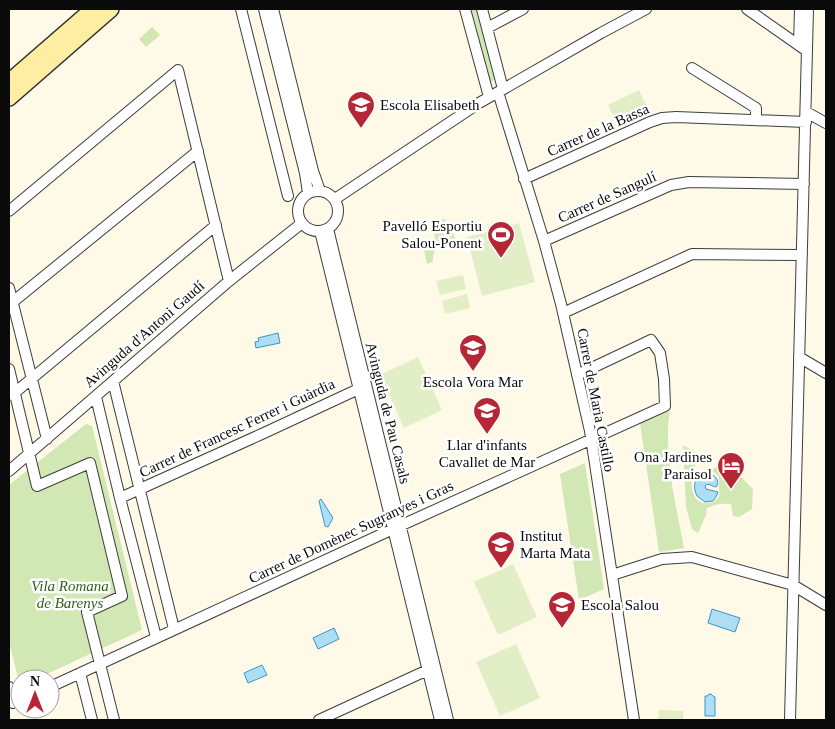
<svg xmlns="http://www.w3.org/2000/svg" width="835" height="729" font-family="Georgia,serif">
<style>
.green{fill:#d1e7b4}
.pitch{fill:#e2eec5}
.water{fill:#aedef4;stroke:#3797c9}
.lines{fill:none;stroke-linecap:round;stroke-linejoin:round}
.street-casing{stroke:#3d3d3d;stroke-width:12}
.secondary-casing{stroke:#2c2c2c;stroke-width:18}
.street{stroke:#fff;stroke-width:10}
.secondary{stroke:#fdeea4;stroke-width:15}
.labels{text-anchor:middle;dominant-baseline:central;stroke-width:5;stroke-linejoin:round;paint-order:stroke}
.poi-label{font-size:15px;fill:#0a0a0a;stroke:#fff;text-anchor:start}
.street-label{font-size:15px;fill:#0a0a0a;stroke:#fff}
.park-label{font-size:15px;font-style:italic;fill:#2f5f1d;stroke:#fff}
</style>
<rect width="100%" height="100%" fill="#fff9e8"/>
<path class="green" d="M470,9H478L496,79L490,82Z
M152,27L160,35L146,47L139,39Z
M445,219L446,223L451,222L457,248C454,247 451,245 448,245C439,244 431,253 433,262L427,264L422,241L435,238L431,222Z
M670,411C668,419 668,428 668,437C668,475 677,511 684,548L659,552L640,423Z
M86,424L92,426L142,630L36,679H20V686L9,642V485Z
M683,445L695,452C695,455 697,457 697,460C696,465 692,470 692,475C690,487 693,506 710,503C714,502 717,500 719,496C721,491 719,494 719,488C720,478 720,475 710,470L721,465L740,476L753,489L752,509L739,517L733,516L731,504C721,503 716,504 707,508L706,515L698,533L692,529L686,507Z
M585,463L604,589L579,600L560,474Z"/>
<path class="pitch" d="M639,90L648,109L617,123L608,105Z
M519,223L535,282L482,296L467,237Z
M463,275L466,289L440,295L436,281Z
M467,294L470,308L445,314L442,301Z
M418,357L442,410L404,428L380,375Z
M513,564L537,617L498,635L474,582Z
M516,644L540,698L500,716L476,662Z
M659,710L683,711V720H658Z"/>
<path class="water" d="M278,333L280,343L256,348L255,342L259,341L258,338Z
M710,473C715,476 721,481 716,487C712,487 709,482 705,486L706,489L718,492L716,497L713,501L705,502L697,496C691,484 696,474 710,473Z
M321,499L333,518L328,527L325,526L319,501Z
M712,609L740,618L735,632L708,623Z
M334,628L339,639L318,649L313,638Z
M262,665L267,675L248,683L244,673Z
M709,694H711L713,696L715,697V716H705V696H708Z"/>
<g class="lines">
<defs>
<path id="street" d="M241,9L288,196
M264,9L305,173L308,193
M273,9L313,171L320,191
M465,9L489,97
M482,9L503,89
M747,9L807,51
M487,28L523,9
M799,45L800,9
M692,68L756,108V120
M498,92L544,241L561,304L590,431L634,720
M806,112L826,123
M524,179L650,122L662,118L676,117L806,122
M298 211a20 20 0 1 1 40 0a20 20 0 1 1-40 0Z
M335,199L479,103L601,33L646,9
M9,211L178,70L229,281
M328,229L448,720
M320,231L440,720
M544,241L671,185L689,182L804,184
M9,288L47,439
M9,305L198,151
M563,313L692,254L802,255
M799,357L826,373
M9,369L37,486L90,463L122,596L87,612L114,720
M113,381L174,629
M12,395L216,225
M96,397L120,498L156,637
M9,471L229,281L302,223
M120,498L264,433L365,386
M612,575L662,559L692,557L793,585L826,605
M80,673L92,720
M9,687L13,703
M50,687L393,529L665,406L664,379L660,353L651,340L577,375
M319,720L432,668
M790,720L808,9"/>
<path id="secondary" d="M9,82L93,9
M9,98L111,9"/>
</defs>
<use href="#street" class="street-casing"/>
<use href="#secondary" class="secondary-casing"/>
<use href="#street" class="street"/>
<use href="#secondary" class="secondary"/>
</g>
<defs>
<symbol id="school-pin" viewBox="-11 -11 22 30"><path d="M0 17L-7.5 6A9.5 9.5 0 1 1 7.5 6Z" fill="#b62736" stroke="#fff"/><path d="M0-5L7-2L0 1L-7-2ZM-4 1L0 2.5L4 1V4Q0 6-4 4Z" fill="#fff"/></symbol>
<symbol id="stadium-pin" viewBox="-11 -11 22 30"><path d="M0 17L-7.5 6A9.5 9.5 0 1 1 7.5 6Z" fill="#b62736" stroke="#fff"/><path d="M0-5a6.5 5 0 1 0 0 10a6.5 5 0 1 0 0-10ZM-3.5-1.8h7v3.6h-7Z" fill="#fff"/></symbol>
<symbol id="hotel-pin" viewBox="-11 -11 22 30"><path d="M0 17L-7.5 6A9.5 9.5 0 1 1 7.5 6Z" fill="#b62736" stroke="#fff"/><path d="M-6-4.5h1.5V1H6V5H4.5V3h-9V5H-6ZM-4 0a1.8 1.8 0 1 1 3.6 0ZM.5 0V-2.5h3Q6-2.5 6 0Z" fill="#fff"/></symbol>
</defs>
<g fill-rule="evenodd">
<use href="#school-pin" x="345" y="89" width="32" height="43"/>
<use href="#stadium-pin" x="485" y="219" width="32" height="43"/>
<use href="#school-pin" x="457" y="332" width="32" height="43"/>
<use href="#school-pin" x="471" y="395" width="32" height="43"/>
<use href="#hotel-pin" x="715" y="450" width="32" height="43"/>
<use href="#school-pin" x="485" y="529" width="32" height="43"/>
<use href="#school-pin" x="546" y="589" width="32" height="43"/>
</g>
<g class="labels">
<g class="poi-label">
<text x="380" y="105">Escola Elisabeth</text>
<text x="482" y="226" text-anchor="end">Pavelló Esportiu<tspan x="482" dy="17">Salou-Ponent</tspan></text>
<text x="473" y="382" text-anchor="middle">Escola Vora Mar</text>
<text x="487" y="445" text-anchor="middle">Llar d'infants<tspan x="487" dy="17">Cavallet de Mar</tspan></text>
<text x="712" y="457" text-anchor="end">Ona Jardines<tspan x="712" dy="17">Paraisol</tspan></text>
<text x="520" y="536">Institut<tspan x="520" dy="17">Marta Mata</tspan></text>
<text x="581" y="605">Escola Salou</text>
</g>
<g class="street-label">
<text transform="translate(598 130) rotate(-24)">Carrer de la Bassa</text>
<text transform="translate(607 197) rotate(-24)">Carrer de Sangulí</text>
<text transform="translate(144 334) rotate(-41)">Avinguda d'Antoni Gaudí</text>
<text transform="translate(596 400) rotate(79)">Carrer de Maria Castillo</text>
<text transform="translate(388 413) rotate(76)">Avinguda de Pau Casals</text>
<text transform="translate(237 428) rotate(-25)">Carrer de Francesc Ferrer i Guàrdia</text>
<text transform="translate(351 532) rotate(-25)">Carrer de Domènec Sugranyes i Gras</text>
</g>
<g class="park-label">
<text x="70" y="586">Vila Romana<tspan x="70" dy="17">de Barenys</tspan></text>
</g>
</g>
<rect width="835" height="729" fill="none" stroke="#0a0a0a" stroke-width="20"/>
<g transform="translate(35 694)"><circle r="24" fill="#ffffff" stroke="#9d9d9d"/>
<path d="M0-4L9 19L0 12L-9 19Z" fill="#b62736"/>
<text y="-8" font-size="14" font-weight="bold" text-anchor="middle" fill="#0a0a0a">N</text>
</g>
</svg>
